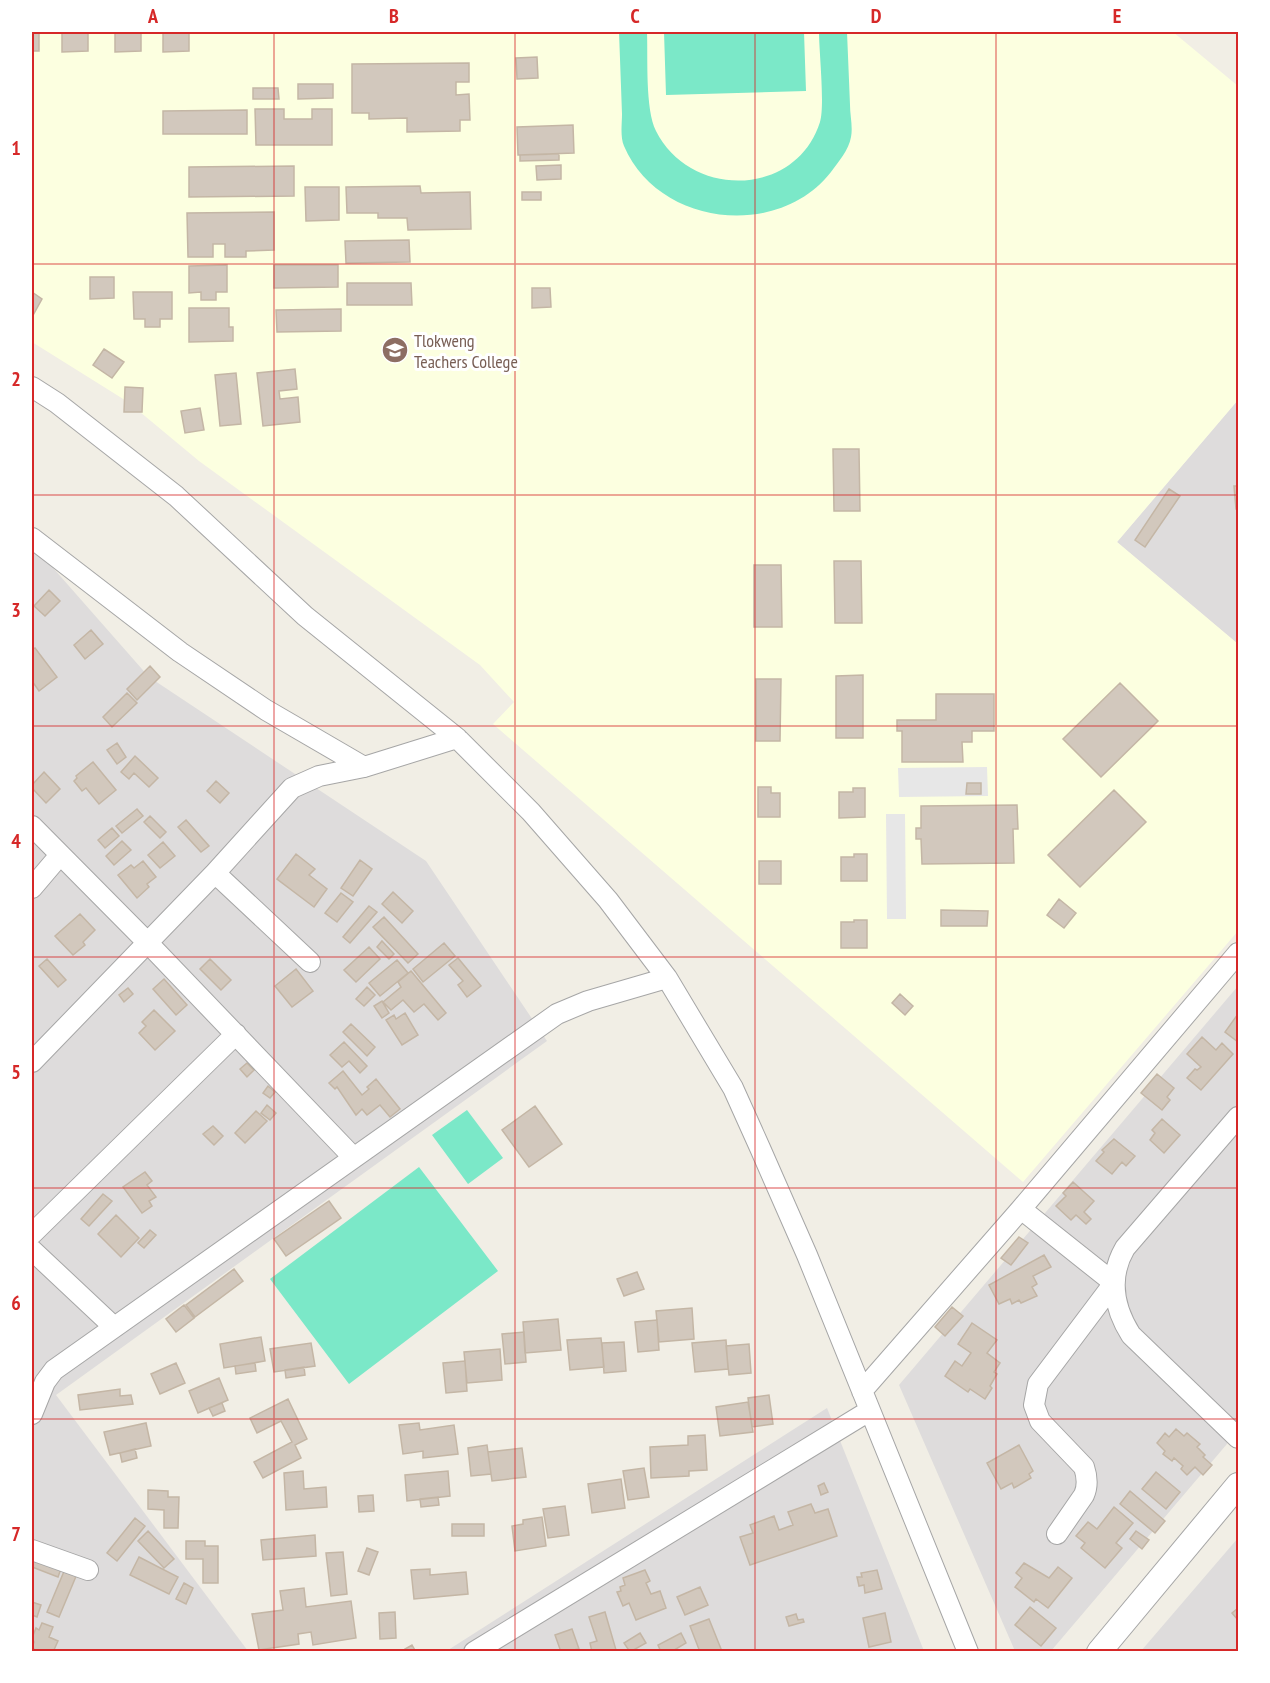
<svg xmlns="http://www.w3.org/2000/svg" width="1270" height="1683" font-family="'PT Sans Narrow',sans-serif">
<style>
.residential{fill:#dedcdc}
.education{fill:#fcffe0}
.pitch{fill:#7be8c8}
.parking{fill:#e7e7e7}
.building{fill:#d2c8bd;stroke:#c4b6a5;stroke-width:1.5}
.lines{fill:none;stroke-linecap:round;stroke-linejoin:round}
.minor-casing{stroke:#a6a6a6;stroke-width:22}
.tertiary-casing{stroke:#a6a6a6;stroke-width:26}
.minor{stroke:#fff;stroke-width:20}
.tertiary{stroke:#fff;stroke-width:24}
.grid{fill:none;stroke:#d62828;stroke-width:1.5;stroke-opacity:0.55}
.labels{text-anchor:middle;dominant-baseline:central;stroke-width:6;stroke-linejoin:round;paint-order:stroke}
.education-label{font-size:18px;fill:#785e54;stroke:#fff;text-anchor:start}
.neatline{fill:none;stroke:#d62828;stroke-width:2}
.grid-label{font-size:20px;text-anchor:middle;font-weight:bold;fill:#d62828}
</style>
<rect width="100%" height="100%" fill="#f1eee5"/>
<path class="residential" d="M1238,400V644L1117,542Z
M32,544L149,677L426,861L547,1041L56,1395L248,1651H32Z
M1238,986V1431L1051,1651H1015L899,1385Z
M827,1408L924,1651L445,1652Z
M1238,1538V1651H1141Z"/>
<path class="education" d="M32,32H1173L1238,86V400L1117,542L1238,644V931L1023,1182L493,724L514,702L480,665L199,461L128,402L32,342Z"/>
<path class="pitch" d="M619,32H647C648,58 645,109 656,131C690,199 796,198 820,122C825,105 819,52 819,32H847C848,56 849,80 850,105C850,115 853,127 851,137C849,150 838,162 831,172C778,240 658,226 624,146C620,137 622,123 622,114C621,86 620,59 619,32Z
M664,32H804L806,91L666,95Z
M467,1110L503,1158L468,1184L432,1135Z
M419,1167L498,1271L349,1384L270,1279Z"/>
<path class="parking" d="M987,767L988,796L899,797L898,768Z
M886,814H905L906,919H887Z"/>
<path class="building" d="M32,32H39V51H32Z
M62,32H88V51L62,52Z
M115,32H141V51L115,52Z
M163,32H189V51L163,52Z
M537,57L538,78L517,79L516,58Z
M469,63V82H456V95L469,94L470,120H460V131L407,132V118L369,119V113H352V64Z
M298,84H333V98L298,99Z
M253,88H278L279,99H253Z
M255,109H284V119H312V109H332V145H256Z
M247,110V134H163V111Z
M573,125L574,153L518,155L517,127Z
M559,154V160L520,161V155Z
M561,165V179L537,180L536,166Z
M294,166V196L189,197V167Z
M420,186L421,193L470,192L471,229L408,230L407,218H378V213H347L346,187Z
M305,187H339V220L306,221Z
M522,192H541V200H522Z
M274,212V250L246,251V257H225V244H213V257H188L187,213Z
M409,240L410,262L346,263L345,241Z
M227,265V292H216V300H201V292L189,293V266Z
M274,265H338V287L274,288Z
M90,277H114V298L90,299Z
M347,283H411L412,305H347Z
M532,288H550L551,307L532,308Z
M32,292L42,299L32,317Z
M133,292H172V319H160V327H145V319H134Z
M189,308H229V327H233V341L189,342Z
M341,309V331L277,332L276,310Z
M104,349L124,362L112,378L93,365Z
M295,369L297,389L279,391L280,399L298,397L300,422L263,426L257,373Z
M236,373L241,424L220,426L215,375Z
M125,387L143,388L142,412H124Z
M200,408L204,430L185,433L181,411Z
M833,449H859L860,511H834Z
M1234,486H1238V509H1236Z
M1169,489L1180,496L1145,547L1135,540Z
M834,561H861L862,623H835Z
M754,565H781L782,627H754Z
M49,590L60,601L45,616L34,606Z
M91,630L103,644L85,659L74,645Z
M35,648L57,677L39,691L32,681V650Z
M150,666L160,677L137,700L127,689Z
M863,675V738H836V676Z
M756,679H781L780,741H756Z
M1120,683L1158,721L1101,777L1063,739Z
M127,693L137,703L112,727L103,717Z
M936,694H994V731H972V742H962L963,762H902V731H897V720H936Z
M117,743L126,757L117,764L107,750Z
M135,756L158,778L149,787L134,773L129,779L121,772Z
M93,762L116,790L99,804L86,788L82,791L74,781L77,778L76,776Z
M44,772L60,789L46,803L32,788V785Z
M216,781L229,793L220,803L207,791Z
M967,783H981V794H966Z
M758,787H771V793H780V817H758Z
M853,788H865V817L839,818V792H853Z
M1114,790L1146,822L1080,887L1048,855Z
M1017,805L1018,829H1013L1014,863L922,864L921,839H916V828H921V806Z
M137,809L143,816L122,833L116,826Z
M150,816L166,832L160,838L144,822Z
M186,820L209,846L201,852L178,827Z
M112,828L119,836L105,848L98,840Z
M122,841L131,850L114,865L106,856Z
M163,842L175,856L160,868L148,855Z
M296,854L315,869L309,875L327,889L314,907L277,879Z
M854,854H867V881H841V857H854Z
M360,860L372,869L353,896L341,888Z
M143,861L156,877L147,884L149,887L137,898L118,875L131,865L134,868Z
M759,861H781V884H759Z
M393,892L413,911L402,923L382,904Z
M341,893L353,902L337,922L325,913Z
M1059,899L1076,913L1064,928L1047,915Z
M369,906L377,912L350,943L343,937Z
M941,910L988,911L987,926H941Z
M80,914L95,930L83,942L85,945L73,955L55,936Z
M384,917L418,954L408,963L373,927Z
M854,920H867V948H841V922H854Z
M382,941L394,954L389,959L377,947Z
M444,943L455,956L423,982L413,969Z
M369,947L380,959L356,982L344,970Z
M458,958L481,986L467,997L458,985L463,981L449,965Z
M47,959L66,980L58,987L39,966Z
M210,959L231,980L221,990L200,969Z
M397,960L408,973L380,996L369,983Z
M296,969L313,991L292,1007L275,986Z
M411,971L446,1013L438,1020L424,1004L414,1012L403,1000L391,1010L383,1002L401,987L398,982Z
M164,979L187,1005L176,1015L153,989Z
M367,987L375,995L364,1006L356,999Z
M128,988L133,994L124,1002L119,995Z
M900,994L913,1006L905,1015L892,1003Z
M382,1001L389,1013L382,1018L374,1006Z
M154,1010L175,1031L155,1050L139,1033L146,1026L142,1022Z
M405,1013L418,1035L402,1045L386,1020L394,1015L396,1019Z
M1238,1014V1042L1225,1032Z
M351,1024L375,1047L367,1056L343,1032Z
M1202,1037L1216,1050L1222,1043L1233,1054L1201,1090L1187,1078L1195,1069L1197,1070L1201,1067L1187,1054Z
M344,1042L367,1066L360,1073L349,1061L342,1067L330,1055Z
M247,1063L254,1070L247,1077L240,1069Z
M343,1071L362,1095L369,1089L367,1087L376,1079L400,1109L390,1117L380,1105L367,1115L362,1109L356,1115L337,1087L335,1089L329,1083Z
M1157,1074L1174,1088L1167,1097L1170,1100L1162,1110L1141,1093Z
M268,1086L275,1092L270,1098L263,1093Z
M267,1105L276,1113L270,1120L261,1113Z
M535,1106L562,1144L529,1167L502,1130Z
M256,1111L267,1121L245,1143L235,1133Z
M1162,1119L1180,1135L1164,1153L1150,1140L1155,1133L1152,1130Z
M213,1126L223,1136L214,1145L203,1134Z
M1114,1139L1135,1156L1126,1166L1122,1162L1112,1174L1096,1161L1104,1152L1102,1150Z
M145,1172L152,1181L147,1185L156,1197L149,1201L152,1206L142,1213L123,1187Z
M1073,1182L1094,1201L1084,1212L1091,1219L1086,1224L1076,1215L1071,1220L1056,1206L1066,1196L1063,1193Z
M103,1194L112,1201L89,1226L81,1219Z
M329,1201L341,1218L286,1256L274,1239Z
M116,1215L139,1238L121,1257L98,1234Z
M150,1230L156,1235L144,1248L138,1243Z
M1019,1237L1028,1243L1011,1265L1001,1258Z
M1044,1255L1051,1267L1033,1276L1037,1284L1032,1287L1037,1296L1021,1303L1019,1300L1012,1304L1010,1299L999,1304L989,1285Z
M234,1269L243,1281L195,1317L186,1305Z
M637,1272L644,1289L624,1296L617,1279Z
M184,1305L194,1318L176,1332L166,1319Z
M952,1307L963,1316L945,1336L935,1327Z
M692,1308L694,1339L659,1342L656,1311Z
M558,1319L561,1350L525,1353L523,1322Z
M657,1320L659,1350L638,1352L635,1322Z
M972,1323L997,1340L987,1353L1000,1363L994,1372L997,1374L990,1386L992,1388L985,1399L970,1389L968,1392L945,1376L955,1361L962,1366L971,1353L958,1344Z
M524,1332L526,1362L505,1364L502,1334Z
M261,1337L265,1361L224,1368L220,1344Z
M601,1338L604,1367L570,1370L567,1340Z
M726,1340L728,1369L695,1372L692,1343Z
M624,1342L626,1371L604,1373L602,1343Z
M311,1343L315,1366L274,1372L270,1349Z
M749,1344L751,1373L729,1375L726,1346Z
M500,1349L502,1380L467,1383L464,1352Z
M465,1361L467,1391L446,1393L443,1363Z
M176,1363L185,1383L160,1394L151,1374Z
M255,1363L256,1371L236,1374L235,1366Z
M304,1367L305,1375L286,1378L285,1370Z
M219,1378L228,1400L198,1413L189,1391Z
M120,1389V1396L131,1395L133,1404L80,1410L78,1395Z
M769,1395L773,1424L752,1427L748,1398Z
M288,1399L307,1439L295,1445L301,1458L263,1478L254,1462L292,1442L281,1421L257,1433L250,1418Z
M748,1402L753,1432L720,1436L716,1407Z
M222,1403L225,1411L213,1416L209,1408Z
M146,1423L151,1446L110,1455L104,1432Z
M419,1423L420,1430L454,1425L458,1454L423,1458V1451L403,1454L399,1425Z
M1176,1429L1184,1436L1187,1433L1200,1444L1197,1447L1205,1455L1203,1457L1212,1465L1203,1475L1195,1467L1187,1475L1181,1469L1183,1466L1174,1458L1172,1461L1163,1454L1165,1451L1157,1443L1165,1433L1169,1437Z
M705,1435L707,1470L689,1471V1476L651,1478L650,1447L688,1445V1436Z
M487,1445L491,1474L471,1476L468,1448Z
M1019,1445L1033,1471L1029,1474L1031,1478L1014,1488L1012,1483L1001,1489L987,1463Z
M522,1448L526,1477L492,1481L488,1452Z
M135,1449L137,1458L122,1462L120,1453Z
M644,1468L649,1497L628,1500L623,1471Z
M303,1471L304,1489L326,1487L327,1507L286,1510L284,1473Z
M448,1471L450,1496L407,1501L405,1475Z
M1156,1472L1180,1492L1166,1509L1142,1489Z
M621,1479L625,1508L592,1513L588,1484Z
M824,1483L828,1492L821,1495L818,1486Z
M148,1490L168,1491V1497H179L178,1528H164V1510L148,1509Z
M1130,1491L1165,1521L1155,1533L1120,1504Z
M373,1495L374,1511L359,1512L358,1496Z
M438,1497L439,1505L421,1507L420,1499Z
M811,1504L815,1513L828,1509L837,1536L750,1565L740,1537L753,1533L750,1525L774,1516L779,1530L793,1525L788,1512Z
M565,1506L569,1535L548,1538L543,1509Z
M1114,1507L1133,1523L1116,1543L1122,1548L1105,1568L1081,1548L1085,1543L1076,1536L1088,1522L1097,1529Z
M542,1517L546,1546L515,1551L512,1526L523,1524V1520Z
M135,1518L145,1526L117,1561L107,1553Z
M452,1524H484V1536H452Z
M148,1531L174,1559L164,1568L138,1541Z
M1136,1531L1149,1540L1142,1549L1130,1539Z
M315,1535L316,1556L263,1560L261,1540Z
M186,1541H205V1546H218V1583H203V1559H186Z
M367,1548L378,1552L369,1575L358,1571Z
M343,1552L347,1594L331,1596L326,1553Z
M32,1555L62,1566L58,1577L32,1567Z
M139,1557L178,1577L169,1594L130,1575Z
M1024,1563L1049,1578L1058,1567L1072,1578L1048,1608L1036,1599L1034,1602L1015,1587L1022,1578L1016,1573Z
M65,1569L77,1574L59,1617L47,1612Z
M430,1569V1575L466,1572L468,1594L414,1599L411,1570Z
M645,1570L650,1581L646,1583L651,1594L660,1591L666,1608L636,1620L629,1603L623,1606L617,1592L621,1591L620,1587L625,1585L623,1578Z
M877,1570L882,1589L865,1593L864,1585L859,1586L857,1577H862L861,1573Z
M184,1583L193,1588L186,1604L176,1599Z
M700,1587L708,1605L685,1615L677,1597Z
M304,1588L306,1607L351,1601L356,1638L313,1645L311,1632L298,1634L299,1644L259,1650L252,1614L283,1610L280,1591Z
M32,1602L41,1605L37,1617L32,1615Z
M1030,1607L1056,1628L1041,1646L1015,1625Z
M1238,1608V1620L1232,1613Z
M395,1612L396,1638L380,1639L379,1613Z
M605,1612L616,1650L592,1652L590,1643L597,1641L589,1617Z
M885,1613L891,1642L869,1647L863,1618Z
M796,1614L798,1620L803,1619L804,1622L789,1626L786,1617Z
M709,1619L721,1649L715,1652H700L690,1626Z
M42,1623L53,1627L49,1637L58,1641L53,1652H39L32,1648L34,1642L32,1638L36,1628L39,1630Z
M572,1629L579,1649L561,1652L555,1635Z
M640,1633L646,1643L630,1652L624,1643Z
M681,1633L686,1643L671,1652H661L658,1645Z
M412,1645L416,1652H407L405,1649Z"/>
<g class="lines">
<defs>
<path id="minor" d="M32,387L57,403L176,496L305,616L457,738L531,812L608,900L667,978L733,1088L760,1148L807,1255L968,1652
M32,538L180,652L266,710L364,767
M32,826L147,942L353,1157
M215,873L310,962
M32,888L60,855
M32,1062L215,873L292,788L319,776L364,767L457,738
M1238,1117L1125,1248C1108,1277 1114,1308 1131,1335L1238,1438
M1021,1209L1114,1283L1038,1384L1034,1405L1040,1421L1084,1467C1087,1476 1088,1486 1084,1495L1057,1534
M32,1234L236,1034
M32,1250L114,1327
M862,1391L1021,1209L1238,953
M32,1414L45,1382L54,1370L557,1014L588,1001L667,978
M32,1550L88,1570
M474,1652L869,1411"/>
<path id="tertiary" d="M1099,1652L1238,1485"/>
</defs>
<use href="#minor" class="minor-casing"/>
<use href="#tertiary" class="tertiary-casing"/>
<use href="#minor" class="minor"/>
<use href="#tertiary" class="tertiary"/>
</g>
<path class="grid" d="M274,32V1652M515,32V1652M755,32V1652M996,32V1652M32,264H1238M32,495H1238M32,726H1238M32,957H1238M32,1188H1238M32,1419H1238"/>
<defs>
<symbol id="university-disc" viewBox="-11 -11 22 22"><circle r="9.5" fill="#8d6e63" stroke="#fff"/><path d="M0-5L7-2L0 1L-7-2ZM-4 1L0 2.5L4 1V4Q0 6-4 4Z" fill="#fff"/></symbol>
</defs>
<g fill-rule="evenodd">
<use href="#university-disc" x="380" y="335" width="30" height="30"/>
</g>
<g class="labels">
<g class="education-label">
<text x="414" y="340">Tlokweng<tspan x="414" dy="21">Teachers College</tspan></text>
</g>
</g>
<rect width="1270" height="1683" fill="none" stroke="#ffffff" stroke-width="66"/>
<rect x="33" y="33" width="1204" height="1617" class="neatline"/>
<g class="grid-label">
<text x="153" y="23">A</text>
<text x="394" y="23">B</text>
<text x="635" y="23">C</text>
<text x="876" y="23">D</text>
<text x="1117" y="23">E</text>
<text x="16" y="155">1</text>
<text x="16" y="386">2</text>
<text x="16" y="617">3</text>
<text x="16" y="848">4</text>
<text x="16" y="1079">5</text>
<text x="16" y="1310">6</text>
<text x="16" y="1541">7</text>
</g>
</svg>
